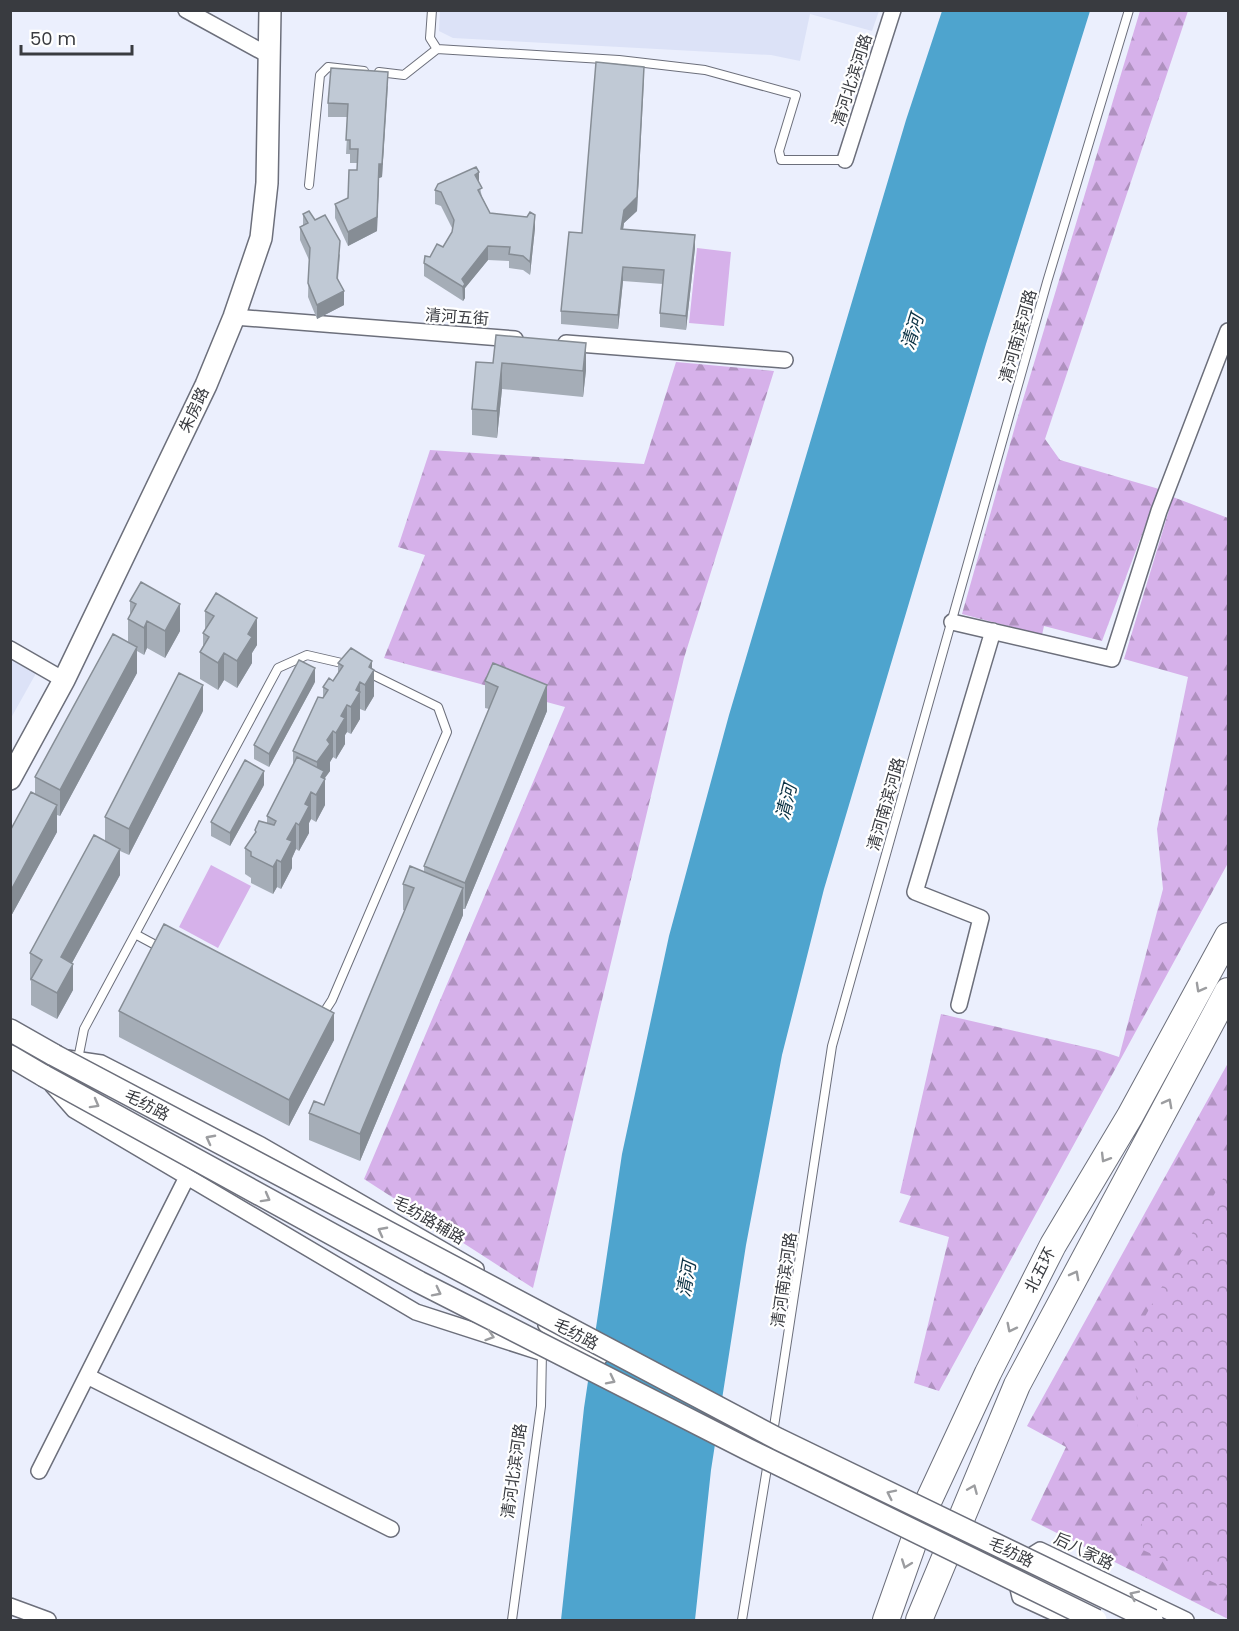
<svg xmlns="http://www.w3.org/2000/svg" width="1239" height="1631" font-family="Poppins,'Noto Sans SC',sans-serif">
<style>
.built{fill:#dce2f7}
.forest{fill:url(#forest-firs)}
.park{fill:url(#park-crowns)}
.pitch{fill:#d6b1ea}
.water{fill:#4ea4ce}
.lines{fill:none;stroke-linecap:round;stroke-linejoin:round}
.lane-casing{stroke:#6c6f7b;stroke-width:10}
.street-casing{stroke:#6c6f7b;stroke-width:18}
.secondary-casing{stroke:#6c6f7b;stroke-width:24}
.highway-casing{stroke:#6c6f7b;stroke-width:28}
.lane{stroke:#fff;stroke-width:8}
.street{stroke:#fff;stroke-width:15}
.secondary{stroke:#fff;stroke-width:21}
.highway{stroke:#fff;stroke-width:26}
.secondary-bridge-casing{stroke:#6c6f7b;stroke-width:24;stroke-linecap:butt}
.secondary-bridge{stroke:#fff;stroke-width:21}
.wall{fill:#a5adb7}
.shaded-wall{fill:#868d95}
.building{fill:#c0c9d5;stroke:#868d95;stroke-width:1.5}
.oneway{stroke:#9c9da0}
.labels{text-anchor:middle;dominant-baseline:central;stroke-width:4.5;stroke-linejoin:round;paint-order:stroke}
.street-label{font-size:16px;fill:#393b40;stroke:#fff}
.water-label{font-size:18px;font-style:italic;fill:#0b3244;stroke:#fff}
</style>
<defs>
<pattern id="forest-firs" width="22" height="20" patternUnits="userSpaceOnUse" patternTransform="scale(1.5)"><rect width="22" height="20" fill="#d6b1ea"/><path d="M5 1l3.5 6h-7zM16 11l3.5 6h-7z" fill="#af91bf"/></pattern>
<pattern id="park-crowns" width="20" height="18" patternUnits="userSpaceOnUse" patternTransform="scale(1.5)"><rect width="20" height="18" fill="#d6b1ea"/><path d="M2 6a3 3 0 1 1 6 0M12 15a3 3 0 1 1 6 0" fill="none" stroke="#af91bf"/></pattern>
</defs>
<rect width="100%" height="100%" fill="#ebeffd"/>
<path class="built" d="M440,11V10L879,11L872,31L810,14L800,61L771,55L453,38L439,31Z
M11,652L39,668L11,718Z"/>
<path class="forest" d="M1140,11H1188L1045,439L1060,460L1159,489L1102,641L1044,626L1042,635L962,614L1016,423Z
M676,362L774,371L684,658L533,1288L364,1179L565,707L384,658L425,555L398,547L430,450L644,464Z
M1173,497L1228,518V863L939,1391L914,1383L949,1237L899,1222L911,1196L900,1193L941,1014L1098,1050L1119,1057L1163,889L1157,829L1188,677L1124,659Z
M1228,1063V1619L1031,1520L1066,1447L1027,1426Z"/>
<path class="park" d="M1228,1170V1589L1143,1550L1134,1336Z"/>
<path class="pitch" d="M697,248L731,252L724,326L689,323Z
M211,865L251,886L218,948L179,927Z"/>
<path class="water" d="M942,11H1090L986,344L824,889L782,1055L746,1245L711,1470L695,1620H561L584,1408L622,1154L669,936L729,715L906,120Z"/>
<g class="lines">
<defs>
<path id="lane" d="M432,10L430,38L437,49
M379,72L404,75L437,49L619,60L705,70L796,95L779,151L781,160H845
M309,185L320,75L328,67L364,71
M135,934L161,948
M321,1017L332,1000L447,732L438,707L365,671
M78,1059L84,1029L278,668L307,655L346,664
M773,1433L832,1046L1047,282L1129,10
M512,1620L541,1406L542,1351
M742,1620L768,1462"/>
<path id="street" d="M186,10L268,55
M845,160L893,10
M234,317L515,339
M566,343L785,360
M952,622L1112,659L1159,511L1228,331
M10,649L64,680
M959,1005L981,918L915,892L993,631
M67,1058L101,1063L261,1145L476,1269
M52,1085L74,1110L416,1312L540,1352
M546,1325L600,1357
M87,1376L391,1529
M39,1471L187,1177
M10,1606L48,1620
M1070,1620L1020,1597L1013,1567L1040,1550L1186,1620"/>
<path id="secondary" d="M10,779L64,680L206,385L234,317L261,238L267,183L270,10
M10,1030L54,1055
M10,1056L44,1076"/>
<path id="highway" d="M886,1620L927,1504L988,1373L1053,1245L1130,1116L1228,936
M919,1620L1017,1385L1228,991"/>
</defs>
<use href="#lane" class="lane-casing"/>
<use href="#street" class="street-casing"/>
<use href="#secondary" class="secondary-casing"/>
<use href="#highway" class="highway-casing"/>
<use href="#lane" class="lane"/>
<use href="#street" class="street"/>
<use href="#secondary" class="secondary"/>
<use href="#highway" class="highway"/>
<defs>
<path id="secondary-bridge" d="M54,1055L778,1439L1152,1620
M44,1076L419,1282L747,1449L1096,1620"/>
</defs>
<use href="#secondary-bridge" class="secondary-bridge-casing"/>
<use href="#secondary-bridge" class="secondary-bridge"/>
</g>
<path class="wall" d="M644,81L637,211L624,223L623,229L695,248L686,330L660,327V313L663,284L623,281L618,329L561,324V311L582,233Z
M388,86L382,177L379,178L377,231L348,246L335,218V204L348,198L357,170V163H350V154H346L348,117H328V103Z
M479,183L482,197L490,213L535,228L530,275L523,270L509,268V261L488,260L465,288V298L463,301L424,276V263L430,257L443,247L452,232L453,230L441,206L435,204V190Z
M303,214L315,220L340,255L338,279L344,305L317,319L308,297L309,260L300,240V227L303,225Z
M496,335L586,370L583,397L502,389L497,438L472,435V409L493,363Z
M130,601L180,631L165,658L147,648L144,655L137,651V673L60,816L57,815V832L10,918V831L35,794V777L128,642V619L130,615Z
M205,611L257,645L252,653V663L237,688L224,680L218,690L200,679V652L203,646V633L205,630Z
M338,663L372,669L374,696L365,711L360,709V719L351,734L347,732L345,735V744L336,759L333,757L330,762V771L325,778V805L316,822L311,819L309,823V833L299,851L296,849L292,858V868L281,889L277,887L273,894L251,883V878L245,874V848L255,834V830L267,823V816L293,766V751L323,698V687L333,681L338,674Z
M493,663L547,711L465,909H463V915L360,1161L309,1140V1113L324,1105L405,911L403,910V884L424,872V866L489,709L485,708V681Z
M315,682L269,767L254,759V745Z
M203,711L129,855L120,851V875L72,963L73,990L57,1019L31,1005V981L30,980V953L105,841V817Z
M264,785L230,846L211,836V822Z
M119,1011L334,1040L289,1126L119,1037Z"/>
<path class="shaded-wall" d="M644,67L637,211L624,223L621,243V229Z
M388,72L382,177L379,178L377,231L348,246V232L379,164Z
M479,172V186L475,175Z
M535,215V228L530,275V262Z
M695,235V248L686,330V316Z
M488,246V260L465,288V298L463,301L462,279Z
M623,267V281L618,329V315Z
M344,291V305L317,319V305Z
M586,343V370L583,397V371Z
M502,363V389L497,438V411Z
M180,604V631L165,658V631Z
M257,618V645L252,653V663L237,688V661L248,634Z
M147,621V648L144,655V628Z
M137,647V673L60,816V790Z
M224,653V680L218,690V663Z
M372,661V672L374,670V696L365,711V685L369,667Z
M315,668V682L269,767V754Z
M360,682V719L351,734V707L356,690Z
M203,685V711L129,855V829Z
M547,685V711L465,909V883Z
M347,705V732L345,735V744L336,759V733L341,716Z
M333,731V757L330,762V771L324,779H325V805L316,822L317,762L327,740Z
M264,771V785L230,846V833Z
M311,792V819L309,823V833L299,851V825L305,804Z
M57,805V832L10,918V892Z
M296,823V849L292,858V868L281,889V862L287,839Z
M120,849V875L61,983V957Z
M277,860V887L273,894V867Z
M463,888V915L360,1161V1134Z
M73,964V990L57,1019V993Z
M334,1013V1040L289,1126V1100Z"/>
<path class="building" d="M596,62L644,67L637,197L624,210L621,229L695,235L686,316L660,313L664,270L623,267L618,315L561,311L569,232L582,233Z
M331,68L388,72L382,164H379L377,217L348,232L335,204L348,198L349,170H357L358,149H350V140H346L348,104L328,103Z
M476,167L479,172L475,175L482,188L478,190L490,213L527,217L530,212L535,215L530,262L523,256L509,254L510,247L488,246L462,279L465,284L463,287L424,263L425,256L430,257L437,244L443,247L452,232L454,220L441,192L435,190L438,184Z
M309,211L315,220L325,215L340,241L337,278L344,291L317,305L308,283L310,248L300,227L308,223L303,214Z
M496,335L586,343L583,371L502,363L497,411L472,409L476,362L493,363Z
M141,582L180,604L165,631L147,621L144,628L128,619L136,604L130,601Z
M216,593L257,618L248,634L252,637L237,661L224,653L218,663L200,652L209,637L203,633L214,616L205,611Z
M113,634L137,647L60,790L35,777Z
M351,648L372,661L369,667L374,670L365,685L360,682L356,690L360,692L351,707L347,705L341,716L345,718L336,733L333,731L327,740L330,744L317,762L293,751L318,697L323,698L328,690L323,687L329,678L333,681L343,666L338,663Z
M299,660L315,668L269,754L254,745Z
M493,663L547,685L465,883L424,866L498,687L485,681Z
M179,673L203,685L129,829L105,817Z
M297,757L324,771L321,777L325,779L316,795L311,792L305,804L309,806L299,825L296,823L287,839L292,841L281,862L277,860L273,867L251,856V852L245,848L256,832L255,830L259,821L274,825L276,821L267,816Z
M245,760L264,771L230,833L211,822Z
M31,792L57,805L10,892V831Z
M94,835L120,849L61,957L73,964L57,993L31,979L42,960L30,953Z
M410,866L463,888L360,1134L309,1113L314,1101L324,1105L414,888L403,884Z
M164,924L334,1013L289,1100L119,1011Z"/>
<defs><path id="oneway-chevron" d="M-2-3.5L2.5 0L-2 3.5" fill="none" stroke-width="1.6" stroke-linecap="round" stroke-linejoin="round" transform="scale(1.5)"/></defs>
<g class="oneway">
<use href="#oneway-chevron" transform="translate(1200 988) rotate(119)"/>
<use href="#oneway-chevron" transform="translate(1168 1103) rotate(-62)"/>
<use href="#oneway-chevron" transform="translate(95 1104) rotate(29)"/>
<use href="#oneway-chevron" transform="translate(210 1139) rotate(-152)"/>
<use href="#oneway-chevron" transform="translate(1105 1158) rotate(121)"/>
<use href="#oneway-chevron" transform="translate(266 1198) rotate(29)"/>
<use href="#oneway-chevron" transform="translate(382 1231) rotate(-152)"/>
<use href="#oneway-chevron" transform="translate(1075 1275) rotate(-62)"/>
<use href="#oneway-chevron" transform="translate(437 1292) rotate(27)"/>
<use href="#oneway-chevron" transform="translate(1011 1328) rotate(117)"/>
<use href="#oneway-chevron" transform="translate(490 1336) rotate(18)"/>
<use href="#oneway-chevron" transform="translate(611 1380) rotate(27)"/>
<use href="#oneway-chevron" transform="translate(973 1489) rotate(-67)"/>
<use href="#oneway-chevron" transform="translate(891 1494) rotate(-154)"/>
<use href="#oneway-chevron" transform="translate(906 1564) rotate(110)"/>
<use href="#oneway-chevron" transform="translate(1134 1595) rotate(-154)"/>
</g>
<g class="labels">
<g class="street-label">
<text transform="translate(852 80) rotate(-72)">清河北滨河路</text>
<text transform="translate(457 317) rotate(4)">清河五街</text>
<text transform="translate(1018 336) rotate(-74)">清河南滨河路</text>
<text transform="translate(194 410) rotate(-65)">朱房路</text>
<text transform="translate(886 804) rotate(-74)">清河南滨河路</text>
<text transform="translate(147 1105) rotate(28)">毛纺路</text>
<text transform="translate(429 1220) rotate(30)">毛纺路辅路</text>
<text transform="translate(1040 1270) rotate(-63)">北五环</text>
<text transform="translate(784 1280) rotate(-82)">清河南滨河路</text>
<text transform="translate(576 1334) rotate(28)">毛纺路</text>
<text transform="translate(514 1471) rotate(-82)">清河北滨河路</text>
<text transform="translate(1084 1551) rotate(26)">后八家路</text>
<text transform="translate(1011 1552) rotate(26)">毛纺路</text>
</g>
<g class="water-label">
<text transform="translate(912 332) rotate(-73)">清河</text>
<text transform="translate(786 802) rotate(-76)">清河</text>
<text transform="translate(686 1279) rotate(-80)">清河</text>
</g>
</g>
<rect width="1239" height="1631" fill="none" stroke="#393b40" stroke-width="24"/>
<path d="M21 45v9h111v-9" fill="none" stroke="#393b40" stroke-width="3"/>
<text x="30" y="45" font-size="18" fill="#393b40" stroke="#ffffff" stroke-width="4.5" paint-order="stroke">50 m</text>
</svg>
